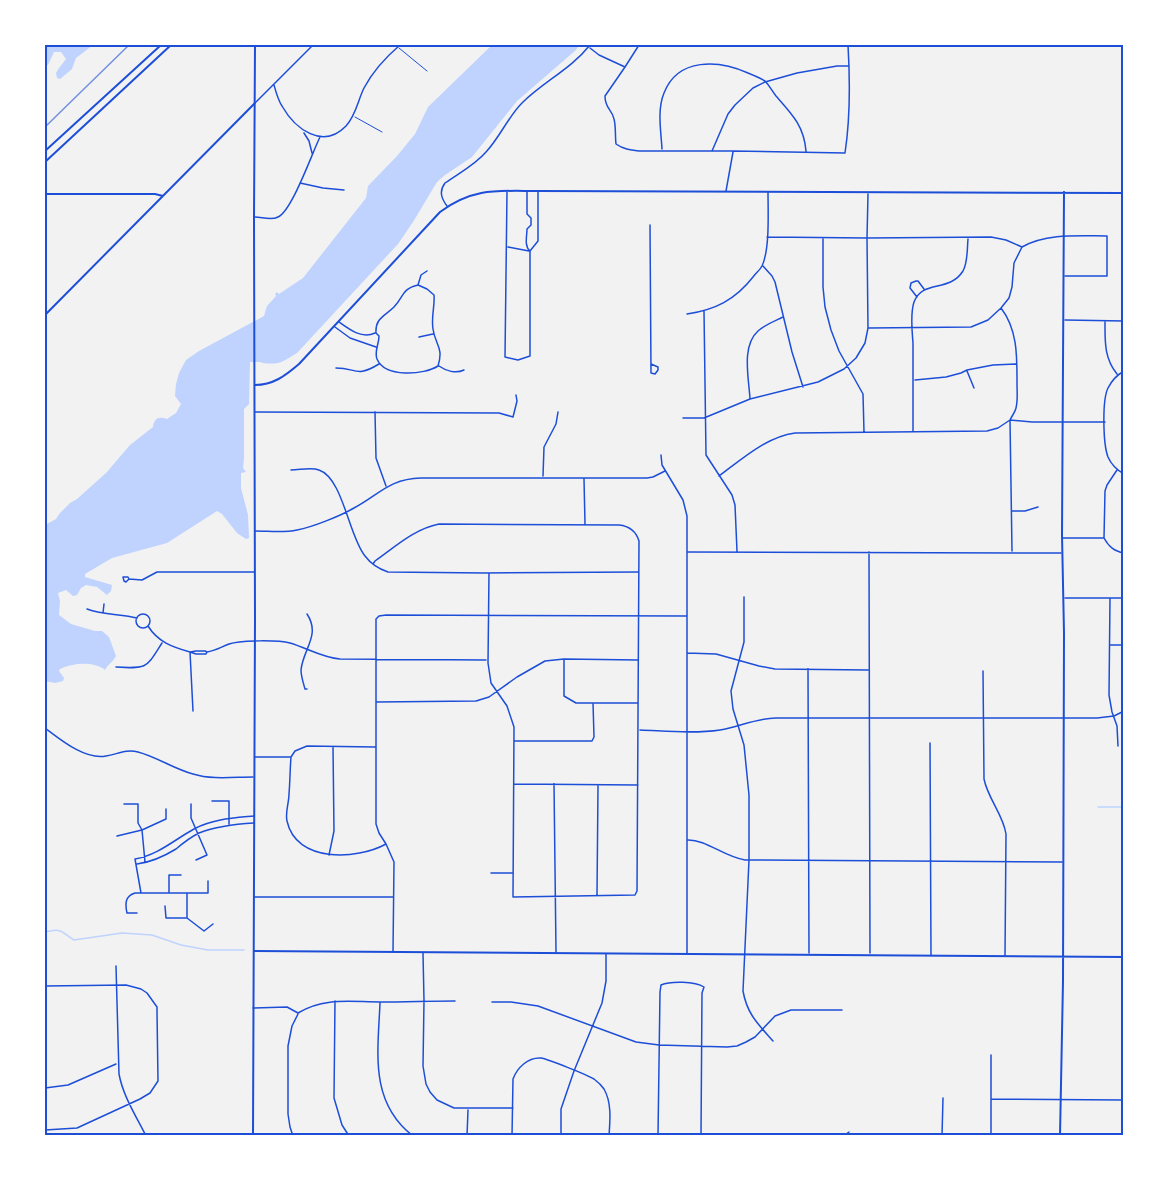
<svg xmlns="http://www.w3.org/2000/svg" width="1169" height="1181" font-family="Rubik,sans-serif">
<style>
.water{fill:#bfd3fe}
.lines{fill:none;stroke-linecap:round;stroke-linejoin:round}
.stream{stroke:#bfd3fe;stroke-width:1.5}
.service{stroke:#1d4ed8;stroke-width:1}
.minor{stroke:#1d4ed8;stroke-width:1.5}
.tertiary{stroke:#1d4ed8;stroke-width:2}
.secondary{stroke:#1d4ed8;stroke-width:2}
.rail{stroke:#7290e2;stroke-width:1.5}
.neatline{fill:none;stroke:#1d4ed8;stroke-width:2}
</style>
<rect width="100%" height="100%" fill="#f2f2f2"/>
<path class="water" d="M45,45H93L76,58L72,69L60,79L57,78L56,73L59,68L66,59L61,52H54L48,65L45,64Z
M492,45H579L576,50L517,101L472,157L445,175L437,182L413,222L398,244L297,353C282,362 280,365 262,363L261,362H250L249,404L244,409V458L243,468L246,472L241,473V488L248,515L249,538L246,539L237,533L222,514L217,511L167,543L112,558L85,574V577L112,585L111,591L107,595L97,587L86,585L81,588L77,595L73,596L66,590L58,593L60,601L59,615L71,624L95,631H102L109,637L116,656C113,662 108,664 105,670C93,661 73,663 60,669L59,671L64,678L63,681L55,683L45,681V525L56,519L60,513L70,503L77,499L106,473L130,445L153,427C154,418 159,416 167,419L176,413L181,404L175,396L176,384L179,373L186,360L199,351L264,316L267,306L276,296L275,294L277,292L279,294L303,278L366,198L368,186L397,156L415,134L428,107Z"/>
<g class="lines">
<path class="stream" d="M1098,807H1124
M45,932C62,928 60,931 74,940L122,933L152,935L181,945L208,950H244"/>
<path class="service" d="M399,48L427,71
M355,117L382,132"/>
<path class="minor" d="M639,45L625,67L605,96C605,109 612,109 614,119C616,126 615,136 616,144C623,149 630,150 639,151H733L845,153C850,120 850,79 848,45
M590,48L599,55L625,67
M274,85C276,92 278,100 282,106C295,129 323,150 346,126C356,115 358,100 364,88C373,71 386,57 400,45
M256,102L313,45
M304,133L309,141L312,153
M662,149C661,131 657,110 664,93C678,57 719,60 748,73C753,75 760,78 765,81C769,85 772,91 776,96C792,114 804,126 806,151
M712,151L728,114L735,105L753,88L765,82L797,73L837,66H848
M300,183L323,188L344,190
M527,191V214L531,218V225L527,229C527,236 524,246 530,251
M726,191L733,152
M507,192L505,357L518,360L530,356V251L538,241V192
M447,206C441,198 439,191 445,183C459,173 475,165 486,152C500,137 508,117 522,103C543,82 571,69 590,45
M255,217C262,217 271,221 278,217C292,211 312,153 320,137
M650,225L651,373L655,374L658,370V367L651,364
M767,237L867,238L991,237L1006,240L1022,247C1047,233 1079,236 1107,236V276H1065
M823,238V287L825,307L831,330L839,351L863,394L864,432
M508,247L529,251
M763,266L772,276L775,282L792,352L803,387
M418,285L427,289L434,295C435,306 431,317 433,329C435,345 444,347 438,366C424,375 385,378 377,359C374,351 379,345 379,336L376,333C375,318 385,316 394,307C404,297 401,289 418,285Z
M418,285L421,275L427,271
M917,297L910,288L911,283L916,281H918L924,289
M1001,308C1018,330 1017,358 1017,384C1017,392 1018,400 1016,408C1015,412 1012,416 1010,420L1012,551
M704,311L706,455L732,495L735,505L737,551
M687,314C715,310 735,300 753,277C756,273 760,270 762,266C770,249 768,212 768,192
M1065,320L1124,321
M339,322C350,330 362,339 375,333
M1105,322C1105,341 1104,358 1117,374
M335,327L350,338L376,347
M869,328L971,327L988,320L1001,308L1009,298L1012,287L1014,263L1022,247
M419,337L433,334
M439,366C446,371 456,374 464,370
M336,368C357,368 356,378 379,364
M967,371L974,388
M1124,371C1117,375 1112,380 1108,388C1102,400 1103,444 1108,457C1111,464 1117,470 1124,474
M915,380L946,377L961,373L967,370L993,365L1016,364
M750,399C749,379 741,346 758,331C766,324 775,321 783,317
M255,412L499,413L513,417L517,401L516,395
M375,412L376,458L386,486
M683,418H704L750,399L818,382L844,369L856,358L865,343L868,328L867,238L868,194
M913,432C913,402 913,373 913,343C912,330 910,314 914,302C923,279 949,293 963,271C968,262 967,249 968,239
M661,455L662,465L683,500L687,516V953
M291,470C300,470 311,467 319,470C343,478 349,537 365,556C371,564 379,569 388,572L485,573L638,572
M543,476L544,447L556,424L558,412
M719,476C742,459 766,437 795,433L987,431L998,428L1010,420L1032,422H1105
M584,479L585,524
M1012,511H1025L1038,507
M255,531C269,531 284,533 297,530C313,527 340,516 354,508C380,494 389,479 421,478H647L653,477L665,471
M1063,538H1104C1109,547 1114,551 1124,553
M1104,538L1105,491L1107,485L1117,470
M688,552L1061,553
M869,552L870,953
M373,564L375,561C395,547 414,529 439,524L619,525C629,526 636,531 639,541L637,891L635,895L513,897L514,727L507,706L491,683L488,663L489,573
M129,579L126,582L124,581L123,577H128L129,579L142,580L157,572H254
M744,597V642L731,691L733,709L744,745L749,795V860L743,991C747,1014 758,1024 773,1041
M1065,598H1124
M1110,598L1109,695L1112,712L1117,726L1118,746
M87,609C103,615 120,614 137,618
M103,613L104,604
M136 621a7 7 0 1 1 14 0a7 7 0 1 1-14 0Z
M148,626C158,642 172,647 190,652L193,711
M1110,645H1124
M196,651H205L207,652L206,654H196L190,652Z
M207,652C215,651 221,647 229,644C240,640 279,640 290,643C307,648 323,658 340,659L486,660
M687,653L716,654L759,666L775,669L868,670
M564,659V696L576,703H638
M116,667C148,669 146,668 162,643
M808,669L809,953
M983,671L984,779C988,799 1003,814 1006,834L1005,956
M307,689H305C303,682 301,676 301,670C303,649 321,635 307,614
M376,702L476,701L489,697L517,677L545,661L564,659L638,660
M45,728C61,740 85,760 106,756C118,754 126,749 138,752C157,757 174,769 193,774C212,780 234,777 253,777
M640,730C666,731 694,734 720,730C739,727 756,718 776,718H1097L1114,716L1124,711
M515,741H592L594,737L593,703
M930,743L931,955
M255,757H291L295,751L307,746L375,747
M291,757C290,769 290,782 289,794C289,803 285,812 287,821C296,863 357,860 386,844
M514,784L638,785
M554,784L556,952
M212,801H229V824
M124,804H138V823L142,830L145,862
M191,804V818L207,855L196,860
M117,836L142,830L166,819V809
M687,840C706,839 724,857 745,860L1062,862
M329,855L334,831L333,747
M137,864C152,862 163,857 176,849C183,843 191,837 199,833C217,826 235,824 254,823
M491,873H512
M169,892V875H181
M141,893L135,859C158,855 174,840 194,829C213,819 234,818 254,816
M187,894V918L204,931L213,924
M597,895L598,786
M254,897H393
M165,906L166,918H187
M137,913H127C125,904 125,896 135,893H208V881
M393,952L394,862L386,844L379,833L376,824V619L379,616L386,615L687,616
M423,953L424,1001L423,1066L426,1084L430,1092L437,1100L454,1108H513
M116,966L119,1074C123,1096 136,1116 146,1136
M45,986L126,985L141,989L147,993L157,1007V1011L158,1081L150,1093L140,1099L77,1128L45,1130
M335,1001L334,1098L342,1125L349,1136
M492,1002H511L538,1006L636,1042L659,1045L727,1047L737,1046L746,1042L755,1037L775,1016L791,1010H842
M380,1003C378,1052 369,1102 413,1136
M253,1008L287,1007L298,1013C324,997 351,1002 380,1002C405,1002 430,1001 455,1001
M45,1088L68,1085L116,1064
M991,1099L1124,1100
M293,1136L290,1127L288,1114V1046L292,1026L298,1014
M467,1136L468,1110
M512,1136L513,1079C517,1068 528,1057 541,1058C548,1059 587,1075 594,1079C598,1082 602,1086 604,1089C612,1103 610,1121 609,1136
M561,1136V1109L574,1071L602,1003L606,981V954
M658,1136L660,992L661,985C670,981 695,981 704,987L702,993L701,1136
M843,1136L849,1132
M942,1136L943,1098
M991,1136V1055"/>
<path class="tertiary" d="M45,194H155L163,196
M45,315L255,103
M255,385C273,385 285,376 299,364L440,212C474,187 499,191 538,191L1124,193
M254,951L1124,957
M1060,1136L1063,981L1064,633L1062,535L1064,192"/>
<path class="secondary" d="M45,151L161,45
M45,162L171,45
M253,1136L255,618L254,217L255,45"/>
<path class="rail" d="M45,127L129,45"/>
</g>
<rect width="1169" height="1181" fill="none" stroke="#ffffff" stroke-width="93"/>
<rect x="46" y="46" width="1076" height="1088" class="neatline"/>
</svg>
